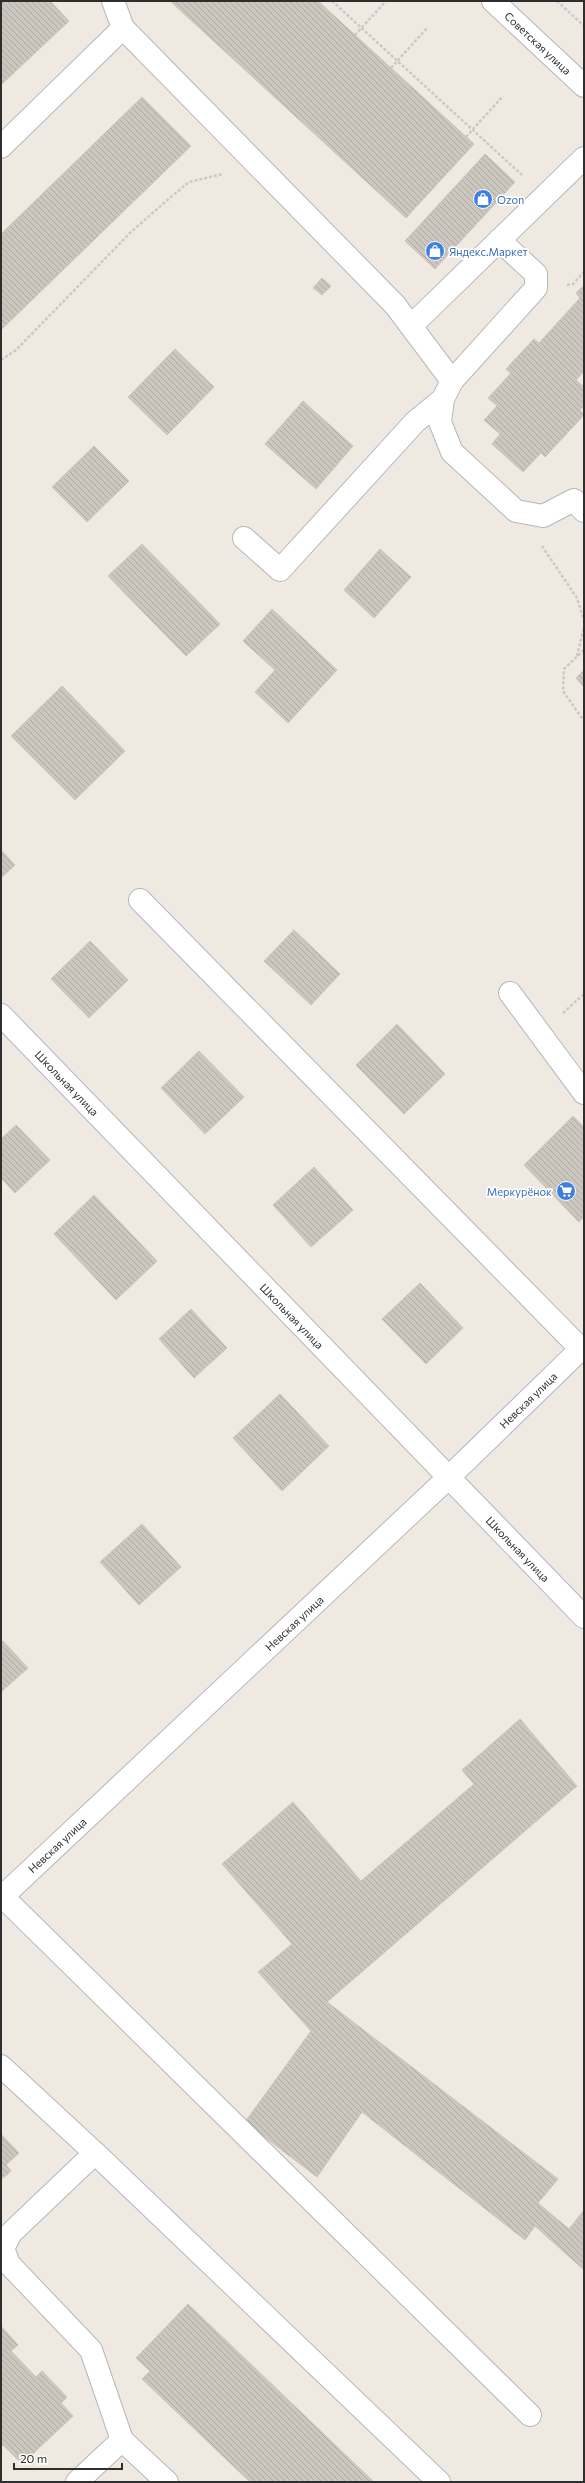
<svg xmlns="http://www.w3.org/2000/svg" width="585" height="2483" font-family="Commissioner,sans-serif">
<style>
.building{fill:url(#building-back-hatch);stroke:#cbc5ba}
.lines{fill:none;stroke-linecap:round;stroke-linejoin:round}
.minor-casing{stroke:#b4b7c1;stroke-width:24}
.path{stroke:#c9c9c9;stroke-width:2.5;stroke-dasharray:3 2;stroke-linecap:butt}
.minor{stroke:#fff;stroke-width:22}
.labels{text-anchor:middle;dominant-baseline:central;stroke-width:3.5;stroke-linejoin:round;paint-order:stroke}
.street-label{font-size:11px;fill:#2e2e2e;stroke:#fff}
.shop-label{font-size:11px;fill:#366cbe;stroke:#fff;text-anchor:start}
</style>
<defs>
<pattern id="building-back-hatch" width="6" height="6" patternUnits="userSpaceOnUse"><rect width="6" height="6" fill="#cbc7bf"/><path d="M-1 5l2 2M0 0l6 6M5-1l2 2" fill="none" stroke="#afaba4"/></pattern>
</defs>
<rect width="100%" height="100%" fill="#efe9e1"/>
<path class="building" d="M1,1H50L69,21L1,85Z
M170,1H318L474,144L406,218Z
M142,97L191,146L1,330V234Z
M485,154L515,182L435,269L405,241Z
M322,278L331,286L322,295L313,288Z
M584,285V371L576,380L584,387V406L580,410L584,415L545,457L541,453L523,472L492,444L500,434L484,420L497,406L488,398L511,373L506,369L534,339L539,343L580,298L576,293Z
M175,349L214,387L167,435L128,397Z
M303,401L353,446L316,489L265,444Z
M94,446L129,481L87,522L52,487Z
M142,544L220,624L186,656L108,576Z
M380,549L411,577L374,618L344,590Z
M272,609L337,670L288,723L255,692L275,670L243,641Z
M584,670V687L576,678Z
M62,686L125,751L75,800L11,736Z
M1,850L15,865L1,878Z
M294,930L340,974L311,1005L264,961Z
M90,941L128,980L89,1018L51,979Z
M397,1024L445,1074L404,1114L356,1065Z
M199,1051L244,1097L205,1134L161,1088Z
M573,1116L584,1127V1217L579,1222L524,1165Z
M16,1125L50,1160L15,1193L1,1178V1139Z
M314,1167L353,1210L311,1247L273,1205Z
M94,1195L157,1261L116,1300L54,1234Z
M420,1283L463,1328L426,1364L382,1319Z
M191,1309L227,1348L194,1378L159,1339Z
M280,1394L329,1446L282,1491L233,1438Z
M142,1524L181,1567L139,1605L100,1562Z
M3,1641L28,1668L1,1692V1642Z
M520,1719L577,1786L327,2002L558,2179L538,2203L569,2229L584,2210V2270L535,2226L525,2240L362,2112L317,2177L245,2122L311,2031L258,1972L292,1944L222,1864L293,1802L361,1881L474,1784L462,1770Z
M1,2134L19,2153L6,2165L11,2171L1,2180Z
M188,2304L374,2482H250L142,2379L150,2371L136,2358Z
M1,2326L18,2345L11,2351L36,2377L42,2371L67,2397L61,2403L73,2416L22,2464L3,2445L1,2447Z"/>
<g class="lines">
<defs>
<path id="minor" d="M113,1L123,28L395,305L452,381L443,399L440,422L452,452L516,511L543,516L574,500L584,511
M493,1L584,86
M1,147L123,28
M411,326L584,158
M452,381L536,288V274L499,240
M244,538L280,570L415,422L443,399
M140,900L581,1349
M510,993L584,1093
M1,1015L584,1617
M1,1895L530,2415
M1,1898L448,1478L584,1346
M1,2066L95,2153L11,2233L3,2248L9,2264L91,2350L122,2440L167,2482
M95,2153L439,2482
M77,2482L122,2440"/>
</defs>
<use href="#minor" class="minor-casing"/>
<path class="path" d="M332,1L522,175
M557,1L584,26
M320,2L321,1
M355,35L386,1
M391,68L428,27
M466,137L503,96
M567,285L573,284L584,272
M1,360L16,350L130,233L165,202L189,182L223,174
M542,546L577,598L584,621
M584,650L564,669L563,691L584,721
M577,656L584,627
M563,1013L584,994"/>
<use href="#minor" class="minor"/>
</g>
<defs>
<symbol id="shop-disc" viewBox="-11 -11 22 22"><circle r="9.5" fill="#3f7fe0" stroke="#fff"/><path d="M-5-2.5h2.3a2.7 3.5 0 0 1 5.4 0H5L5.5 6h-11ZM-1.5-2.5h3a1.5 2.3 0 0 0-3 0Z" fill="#fff"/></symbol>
<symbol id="supermarket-disc" viewBox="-11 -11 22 22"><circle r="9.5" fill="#3f7fe0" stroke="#fff"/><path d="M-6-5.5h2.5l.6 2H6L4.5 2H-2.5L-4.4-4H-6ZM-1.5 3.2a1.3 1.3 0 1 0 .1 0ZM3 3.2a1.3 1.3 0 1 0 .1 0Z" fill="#fff"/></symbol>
</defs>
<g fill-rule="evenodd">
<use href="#shop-disc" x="472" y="188" width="22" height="22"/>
<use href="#shop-disc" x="424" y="240" width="22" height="22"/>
<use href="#supermarket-disc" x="555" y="1180" width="22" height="22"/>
</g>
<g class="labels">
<g class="street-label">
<text transform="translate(538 43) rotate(43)">Советская улица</text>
<text transform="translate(67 1083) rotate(46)">Школьная улица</text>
<text transform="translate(292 1316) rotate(46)">Школьная улица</text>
<text transform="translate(528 1400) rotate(-44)">Невская улица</text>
<text transform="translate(518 1549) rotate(46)">Школьная улица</text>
<text transform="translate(294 1623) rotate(-43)">Невская улица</text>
<text transform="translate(57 1845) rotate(-43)">Невская улица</text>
</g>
<g class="shop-label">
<text x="497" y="199">Ozon</text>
<text x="449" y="251">Яндекс.Маркет</text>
<text x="552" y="1191" text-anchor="end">Меркурёнок</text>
</g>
</g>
<rect width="585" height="2483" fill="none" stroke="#2e2e2e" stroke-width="4"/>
<path d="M14 2463v6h108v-6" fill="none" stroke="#2e2e2e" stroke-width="2"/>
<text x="20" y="2463" font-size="12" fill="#2e2e2e" stroke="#ffffff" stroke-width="3" paint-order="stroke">20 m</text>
</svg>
